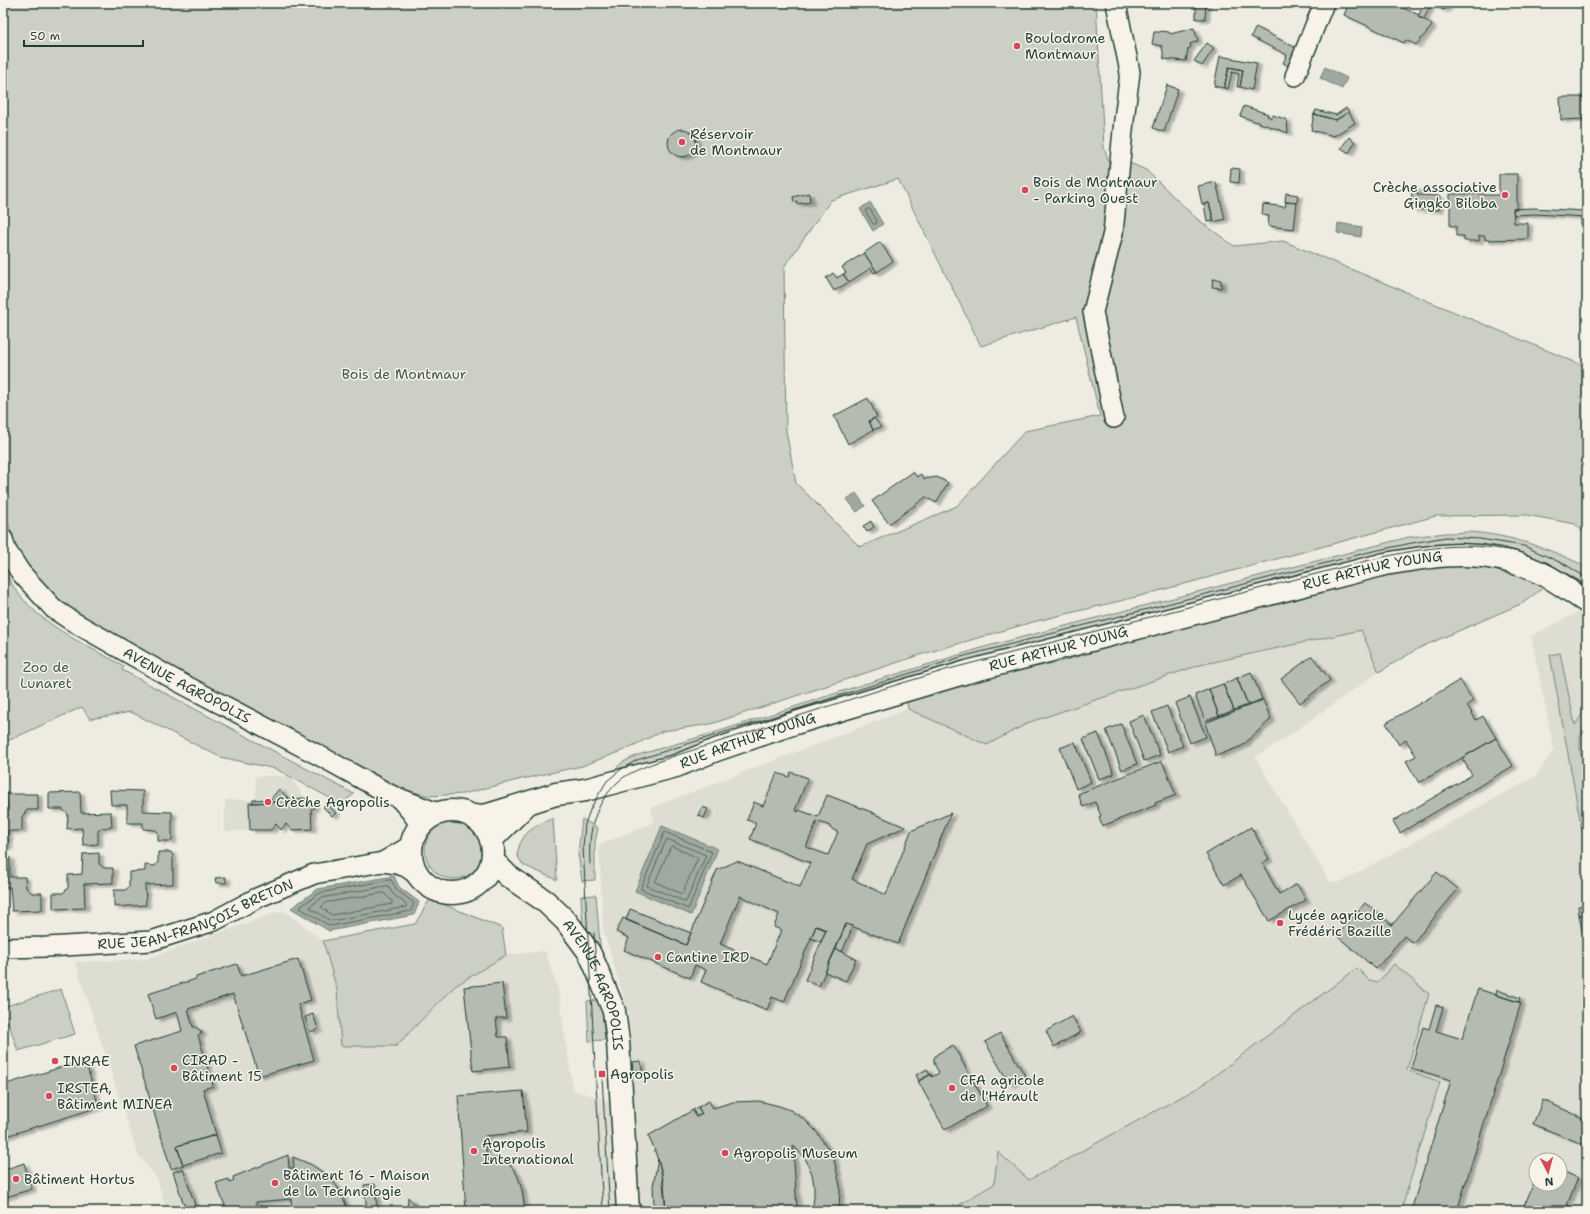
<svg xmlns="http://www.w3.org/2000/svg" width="1590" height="1214" font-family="'Shantell Sans',sans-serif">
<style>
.built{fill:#ddddd2;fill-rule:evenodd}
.green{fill:#cccfc4;stroke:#76867c;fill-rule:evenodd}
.water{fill:#9fa99f;stroke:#6c7e74}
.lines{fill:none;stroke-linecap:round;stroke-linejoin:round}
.shore{stroke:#52685f;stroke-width:1}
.building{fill:#b5bbb0;stroke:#1f3d34;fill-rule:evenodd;filter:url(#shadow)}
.street-casing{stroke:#1f3d34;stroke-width:22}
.secondary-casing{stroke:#1f3d34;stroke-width:25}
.street{stroke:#f7f3e8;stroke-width:19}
.secondary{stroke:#f7f3e8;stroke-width:22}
.tram{stroke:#1f3d34;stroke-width:1}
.poi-dot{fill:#d1495b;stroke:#f7f3e8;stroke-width:1.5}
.labels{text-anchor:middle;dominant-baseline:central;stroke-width:3;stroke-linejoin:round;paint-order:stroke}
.poi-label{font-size:14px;fill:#1f3d34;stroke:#f7f3e8;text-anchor:start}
.park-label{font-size:14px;fill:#425a51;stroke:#f7f3e8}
.street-label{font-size:14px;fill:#1f3d34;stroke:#f7f3e8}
</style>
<defs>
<filter id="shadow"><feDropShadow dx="4.5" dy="2.5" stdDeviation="1" flood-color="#0004"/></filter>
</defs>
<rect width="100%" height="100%" fill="#eeece1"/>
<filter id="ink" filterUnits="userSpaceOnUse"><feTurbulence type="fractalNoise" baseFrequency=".025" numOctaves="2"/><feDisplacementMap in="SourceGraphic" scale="8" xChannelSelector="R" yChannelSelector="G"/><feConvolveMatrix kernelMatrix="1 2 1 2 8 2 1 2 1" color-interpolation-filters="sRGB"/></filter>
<g filter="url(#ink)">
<path class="built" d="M1580,611L1587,616V1211H1401L1440,1082L1407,1071L1429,994L1369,980L1356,969L1201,1086L1029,1181L994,1184L949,1211H167L157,1178L138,1155L75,962L146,959L283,910L323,941L337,990L341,1046H396L455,986L506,955L545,951L558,989L573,1090L633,1108L629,1015L603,929L599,845L655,822L650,808L908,709L987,745L1030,722L1200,665L1361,630L1379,672L1281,741L1255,757L1330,882H1340L1536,776L1554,749L1531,636ZM1536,1160H1560V1184H1536Z
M256,776H290L307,801L314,803V808L311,809L292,830L286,825L281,830L276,825L271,830L225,831V800H256Z"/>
<path class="green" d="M3,3H1096L1104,147L1115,181L1108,222L1091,272L1124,175L1114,170L1111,155L1146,170L1196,218L1234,246L1283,241L1587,367V536L1575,524L1527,515L1436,516L1136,597L1029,623L923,654L711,724L663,731L624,750L582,766L518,780L463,794L429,796L387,785L180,673L70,608L40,583L18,551L3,509ZM898,179L981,346L1076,317L1100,416L1025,431L957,506L860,547L796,483L786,431L784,267L831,200Z
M1470,532C1512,535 1550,549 1587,567V569L1575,588L1461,550L601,781L623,762L638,755L723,730L858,686L988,646L1409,537L1446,533Z
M1458,562L1508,569L1548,584L1523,603L1419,648L1379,672L1361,630L1200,665L1030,722L987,745L908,709L906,696L1059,662L1238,610L1414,568Z
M3,567C6,573 9,580 13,586C39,625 84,644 124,666L122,670L354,794L341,804L276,769L220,757L131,712L90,719L82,707L3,743Z
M1560,653L1575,725L1587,707V721L1580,738V749L1587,786V858L1550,655Z
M553,818L557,880L523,865L517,855C521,832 533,827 553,818Z
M582,819L598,828L595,842V880L582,881L578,853Z
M425 850a29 29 0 1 1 58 0a29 29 0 1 1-58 0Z
M596,895L601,957L583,928L581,896Z
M430,899L502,928L506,955L455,986L396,1046H341L337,990L323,941L415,924Z
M1394,964L1429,994L1407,1070L1440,1082L1401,1211H949L994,1184L998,1152L1029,1180L1201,1086L1357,968L1369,980L1378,982Z
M61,989L75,1034L18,1051L3,1007Z
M601,1000L605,1040L589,1041L587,1001Z"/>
<path class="water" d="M1325,67L1347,78L1342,89L1320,78Z
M870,202L883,224L873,231L860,209Z
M1338,223L1362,227L1361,237L1337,233Z
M856,493L865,506L857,512L847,499Z
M662,826L718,849L691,915L635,891Z
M394,876L399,887L419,902L414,915L329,931L291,908L318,889Z"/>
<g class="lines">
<path class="shore" d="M867,209H870L877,221L876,224H873L866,212Z
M665,832L712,852L688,909L641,889Z
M667,839L706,855L686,902L647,886Z
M672,846L698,858L682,894L655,882L670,848Z
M391,880L397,890L414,903L411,911L330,926L300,908L301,906L320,893Z
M388,886L393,894L406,904V907L331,921L310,908V906L322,898Z
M384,893L392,901V904L332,915L321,907L325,903Z"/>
</g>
<path class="building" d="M1196,3H1206L1205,19H1196Z
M1349,3H1392L1419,15L1418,17L1429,22L1432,26L1416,45L1406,40L1404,43L1344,15Z
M1424,3L1431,4L1424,19L1418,17Z
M1428,3H1450L1444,10Z
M1256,27L1300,50L1290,67L1283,63L1287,55L1251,37Z
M1194,28L1198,41L1190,44L1191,47L1188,49L1186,61L1164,59L1162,46L1152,44L1154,32H1160L1161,31L1169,32L1170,34Z
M1207,43L1214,48L1202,66L1194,61Z
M1220,56L1257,63L1252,90L1240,87L1243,70L1229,67L1224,88L1214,86Z
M1229,67L1243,70L1240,87H1237L1239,74L1232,72L1228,89L1224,88Z
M1167,85L1178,89L1164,132L1153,128Z
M1560,97H1587V259H1585V225H1581V217H1585L1584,119L1561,120Z
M1244,106L1268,114L1267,116L1272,118L1273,115L1287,120L1288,133L1240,116Z
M1346,108L1349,112L1336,120L1314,114L1316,110L1336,115Z
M1349,112L1355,123L1334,136L1311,130L1314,114L1336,120Z
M668 143a14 14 0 1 1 28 0a14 14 0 1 1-28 0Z
M1349,137L1355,142L1349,153L1341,148Z
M1231,168L1240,169L1239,183L1230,182Z
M1499,174H1517V208L1513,209L1514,223H1528V239L1485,240V236H1479V241H1464V236H1456V226H1450V194H1484V195H1499Z
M1216,182L1225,219L1214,222L1209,203L1202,204L1198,186Z
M1412,188H1417V195L1440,196L1439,210L1411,209Z
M809,193L810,202L797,204V201L794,202L793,197Z
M1286,193L1298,195L1297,203L1285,202Z
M1286,202L1297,203L1294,229L1268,226L1269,216L1262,215L1263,204L1285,207Z
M1209,203L1214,221L1207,222L1204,204Z
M1533,208L1585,211V217L1535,214L1514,215L1513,209Z
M880,242L893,261L877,272L864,253Z
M864,253L877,272L874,273L871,268L849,282L843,274L846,273L842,267Z
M833,273L837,278L843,274L849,282L834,291L826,278Z
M1213,279L1221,280V288L1212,287Z
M868,398L877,417L869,421L873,430L848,444L834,416Z
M874,418L881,427L873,430L869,421Z
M913,472L917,477L921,474L924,479L937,477L948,483L936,503L926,497L889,524L872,501Z
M871,521L874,527L867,532L863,526Z
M1312,656L1330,680L1300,703L1281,679Z
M1251,672L1262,699L1248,705L1237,678Z
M1237,678L1248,705L1234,710L1223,684Z
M1460,680L1473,701L1467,705L1476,720L1483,716L1496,738L1419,783L1406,761L1416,756L1406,740L1399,745L1386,723Z
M1223,684L1234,710L1219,716L1209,689Z
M1209,689L1219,716L1205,721L1195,695Z
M1190,697L1206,737L1190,743L1175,703Z
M1263,700L1271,719L1242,746L1216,756L1205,723Z
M1167,706L1183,746L1168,752L1152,712Z
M1144,715L1160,755L1144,761L1129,721Z
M1121,724L1137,764L1122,770L1106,730Z
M1098,733L1114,774L1099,779L1083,739Z
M1496,738L1513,766L1400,833L1393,821L1472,775L1462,758Z
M1075,742L1091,782L1076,789L1060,748Z
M1162,761L1176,795L1155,803L1156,805L1102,826L1099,817L1101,816L1095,802L1083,807L1078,794Z
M791,772L808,778L795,810L798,812L799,810L818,817L827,795L874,813H872L905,827L867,844L852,879L886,895L911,831L951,813L898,944L846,924L819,986L805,980L826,930L816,926L784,1002L772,997L767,1010L701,982L706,970L695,965L690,978L624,950L629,938L616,932L623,918L686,945L717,870L728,865L737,861L800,887L810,863L750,839L756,823L747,820L754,802L763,806L777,773L789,777ZM817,821L830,826V828L838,832L828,855L806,847ZM740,896L779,914L774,927L781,930L767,964L720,944Z
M279,789L289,799L305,798L307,801H285L280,796L276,802L252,803L253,800L271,799Z
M110,790L143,791V811L172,812V841H158V832L155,830L143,829V823H127V805H111Z
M80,792L81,813L111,812L112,827L101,828L98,831V844L83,845L82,828L67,829L68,814L62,809H49V793Z
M6,794H38V810H27L22,817V831H8V847H3V816H8Z
M280,796L285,801H311V803H314V808L311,809L312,829L292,830L286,824L281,830L276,824L271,830H250L249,803L276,802Z
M327,804L336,813L332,816L323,807Z
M702,807L708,809L704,818L698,815Z
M1251,827L1269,859L1262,863L1279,894L1297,884L1306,900L1269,921L1241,875L1224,885L1206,854Z
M158,852H171L173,855V884L145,885L146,905L114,907V890H125L129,887V872L145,871V865L155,866L158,862Z
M99,853V864L104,868H113V883L84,884L85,908L53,909V893H63L68,888V875L82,874L83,854Z
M3,857H10V877H25L26,888L32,893H42V910L12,911L10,887H3Z
M1437,872L1458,889L1413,943L1404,936L1376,969L1337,936L1365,903L1392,925Z
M226,877V883H216L215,878Z
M1587,905V914L1579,915L1578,906Z
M630,909L691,933L686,945L626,920Z
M1587,914V945L1585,946L1579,915Z
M846,924L853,926L842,952L836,949Z
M816,926L826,930L821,942L811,938Z
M836,949L856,959L846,981L825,972Z
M298,959L311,1000L298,1004L314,1060L259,1076L233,994L188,1009L193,1027H195L201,1031L202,1034L198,1035L213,1086L203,1089L216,1135L177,1146L183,1165L171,1169L134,1046L182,1031L177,1012L156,1019L148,994L196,979V977L237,964L241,976Z
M502,983L506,1018H496L498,1037H507L510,1067L473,1071L464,987Z
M1478,989L1521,1003L1457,1211H1411L1451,1080L1411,1068L1423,1027L1429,1029L1436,1005L1443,1007L1436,1031L1462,1039Z
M1497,990L1520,998L1519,1002L1496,995Z
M313,1014L318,1029L310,1032L305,1017Z
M1072,1016L1081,1032L1054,1047L1046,1031Z
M1000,1033L1025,1076L1010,1085L985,1042Z
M953,1045L987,1106L945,1130L918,1081L931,1074L932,1077L939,1073L934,1063V1058L937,1054Z
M85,1060L99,1107L3,1137V1085Z
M641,1061L642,1070L633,1071L632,1062Z
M927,1069L930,1075L919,1081L916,1075Z
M523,1091L527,1132L485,1136L487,1161L491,1158H498L506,1161L515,1171L518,1177L522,1190L525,1211H466L458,1096Z
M1543,1100L1587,1120V1146L1533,1124Z
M709,1101L713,1108L733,1102L759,1101L779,1106L790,1110L804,1119L816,1131L833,1156L840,1186L839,1211H812L814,1197V1186L812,1174L806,1160L793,1145L797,1211H666L662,1173L654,1148L648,1136L693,1110L696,1117L702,1114L698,1107Z
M698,1107L702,1114L696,1117L693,1110Z
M216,1135L221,1153L183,1165L177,1146Z
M288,1155L289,1168H294L293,1157L312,1165L329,1177L338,1188L349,1211H292L291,1199L256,1202L257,1211H227L216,1183L229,1179L230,1183L234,1181L233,1177Z
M658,1159L664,1184L666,1211H655L654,1206L653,1186Z
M24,1163L32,1189L3,1198V1170Z
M183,1169L197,1211H186L173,1172Z
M1560,1170L1578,1178L1567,1205L1580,1211H1522L1536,1178V1184H1560Z
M375,1184L377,1211H367L364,1185Z
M408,1197L417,1207L421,1211H407Z"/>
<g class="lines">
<defs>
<g id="street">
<path d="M1295,76L1324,3"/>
<path d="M1114,418L1093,312L1113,233L1124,120L1130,72L1116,3"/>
<path id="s1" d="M3,539L6,550L21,573L54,609L72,621L177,681L322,757L389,794L440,814"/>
<path d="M400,799L412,813L421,826"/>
<path d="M383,862L412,845"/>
<path id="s2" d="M3,948L47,947L151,941L214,921L257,898L314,874L383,862L397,864L406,867L419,876"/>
</g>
<g id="secondary">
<circle cx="452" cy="852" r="41"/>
<path id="s3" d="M473,817L488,815L556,794L585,790L676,766L716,750L792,724L967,672L1385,564C1443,554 1487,547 1543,574C1559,582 1572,593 1587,602"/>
<path d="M491,840L528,803"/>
<path id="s4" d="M493,861L508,876L545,901L566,921L589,952L595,965L614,1011L618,1041L628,1211"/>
</g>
</defs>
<use href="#street" class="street-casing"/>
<use href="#secondary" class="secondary-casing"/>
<use href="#street" class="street"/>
<use href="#secondary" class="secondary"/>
<path class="tram" d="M590,864C588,831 594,804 619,781C635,766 692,751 715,743C793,718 870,692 949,669L1362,562C1408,551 1453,541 1501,549C1508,550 1515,550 1522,553C1545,560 1566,573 1587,586
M594,933L596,973
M602,1077L610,1211
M603,1211L583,847L585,824L590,810L597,797L607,781L620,770L637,760L961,657L1369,552L1412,543L1446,537L1480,539L1524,546L1566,565L1587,578"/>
</g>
</g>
<g class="poi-dot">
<circle cx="1017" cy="46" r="4"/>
<circle cx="682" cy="142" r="4"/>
<circle cx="1025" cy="190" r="4"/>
<circle cx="1505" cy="195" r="4"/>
<circle cx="268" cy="802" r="4"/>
<circle cx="1280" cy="923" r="4"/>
<circle cx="658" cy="957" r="4"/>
<circle cx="55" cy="1061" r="4"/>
<circle cx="174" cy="1068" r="4"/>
<rect x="598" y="1070" width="8" height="8" rx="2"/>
<circle cx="952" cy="1088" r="4"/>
<circle cx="49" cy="1096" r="4"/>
<circle cx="474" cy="1151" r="4"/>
<circle cx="725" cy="1153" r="4"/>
<circle cx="16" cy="1179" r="4"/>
<circle cx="275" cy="1183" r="4"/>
</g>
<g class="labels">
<g class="poi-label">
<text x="1025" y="38">Boulodrome<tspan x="1025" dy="16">Montmaur</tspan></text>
<text x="690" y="134">Réservoir<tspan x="690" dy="16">de Montmaur</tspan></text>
<text x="1033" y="182">Bois de Montmaur<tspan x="1033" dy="16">- Parking Ouest</tspan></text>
<text x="1497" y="187" text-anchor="end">Crèche associative<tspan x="1497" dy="16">Gingko Biloba</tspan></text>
<text x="276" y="802">Crèche Agropolis</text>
<text x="1288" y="915">Lycée agricole<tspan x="1288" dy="16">Frédéric Bazille</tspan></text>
<text x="666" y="957">Cantine IRD</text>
<text x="182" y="1060">CIRAD -<tspan x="182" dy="16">Bâtiment 15</tspan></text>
<text x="63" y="1061">INRAE</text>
<text x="610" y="1074">Agropolis</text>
<text x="960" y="1080">CFA agricole<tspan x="960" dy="16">de l'Hérault</tspan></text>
<text x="57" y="1088">IRSTEA,<tspan x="57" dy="16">Bâtiment MINEA</tspan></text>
<text x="482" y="1143">Agropolis<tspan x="482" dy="16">International</tspan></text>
<text x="733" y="1153">Agropolis Museum</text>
<text x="283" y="1175">Bâtiment 16 - Maison<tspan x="283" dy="16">de la Technologie</tspan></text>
<text x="24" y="1179">Bâtiment Hortus</text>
</g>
<g class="park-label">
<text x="404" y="374">Bois de Montmaur</text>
<text x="46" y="667">Zoo de<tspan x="46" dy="16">Lunaret</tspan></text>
</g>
<g class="street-label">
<text stroke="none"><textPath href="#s3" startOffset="934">RUE ARTHUR YOUNG</textPath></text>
<text stroke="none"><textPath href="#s3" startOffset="610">RUE ARTHUR YOUNG</textPath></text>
<text stroke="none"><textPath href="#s1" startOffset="241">AVENUE AGROPOLIS</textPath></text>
<text stroke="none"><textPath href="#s3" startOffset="286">RUE ARTHUR YOUNG</textPath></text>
<text stroke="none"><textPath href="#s2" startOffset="198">RUE JEAN-FRANÇOIS BRETON</textPath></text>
<text stroke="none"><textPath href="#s4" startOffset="166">AVENUE AGROPOLIS</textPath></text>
</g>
</g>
<rect width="1590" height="1214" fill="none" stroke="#f7f3e8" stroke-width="16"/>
<rect x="8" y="8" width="1574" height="1198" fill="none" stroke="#1f3d34" stroke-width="1.5" filter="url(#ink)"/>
<g transform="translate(1548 1172) rotate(174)"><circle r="19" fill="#f7f3e8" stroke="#a1aaa0"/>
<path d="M0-3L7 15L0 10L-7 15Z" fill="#d1495b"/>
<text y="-6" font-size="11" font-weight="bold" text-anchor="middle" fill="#1f3d34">N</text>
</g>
<path d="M24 40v6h119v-6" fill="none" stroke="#1f3d34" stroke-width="2"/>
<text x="30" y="40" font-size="12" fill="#1f3d34" stroke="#f7f3e8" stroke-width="3" paint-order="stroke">50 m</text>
</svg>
